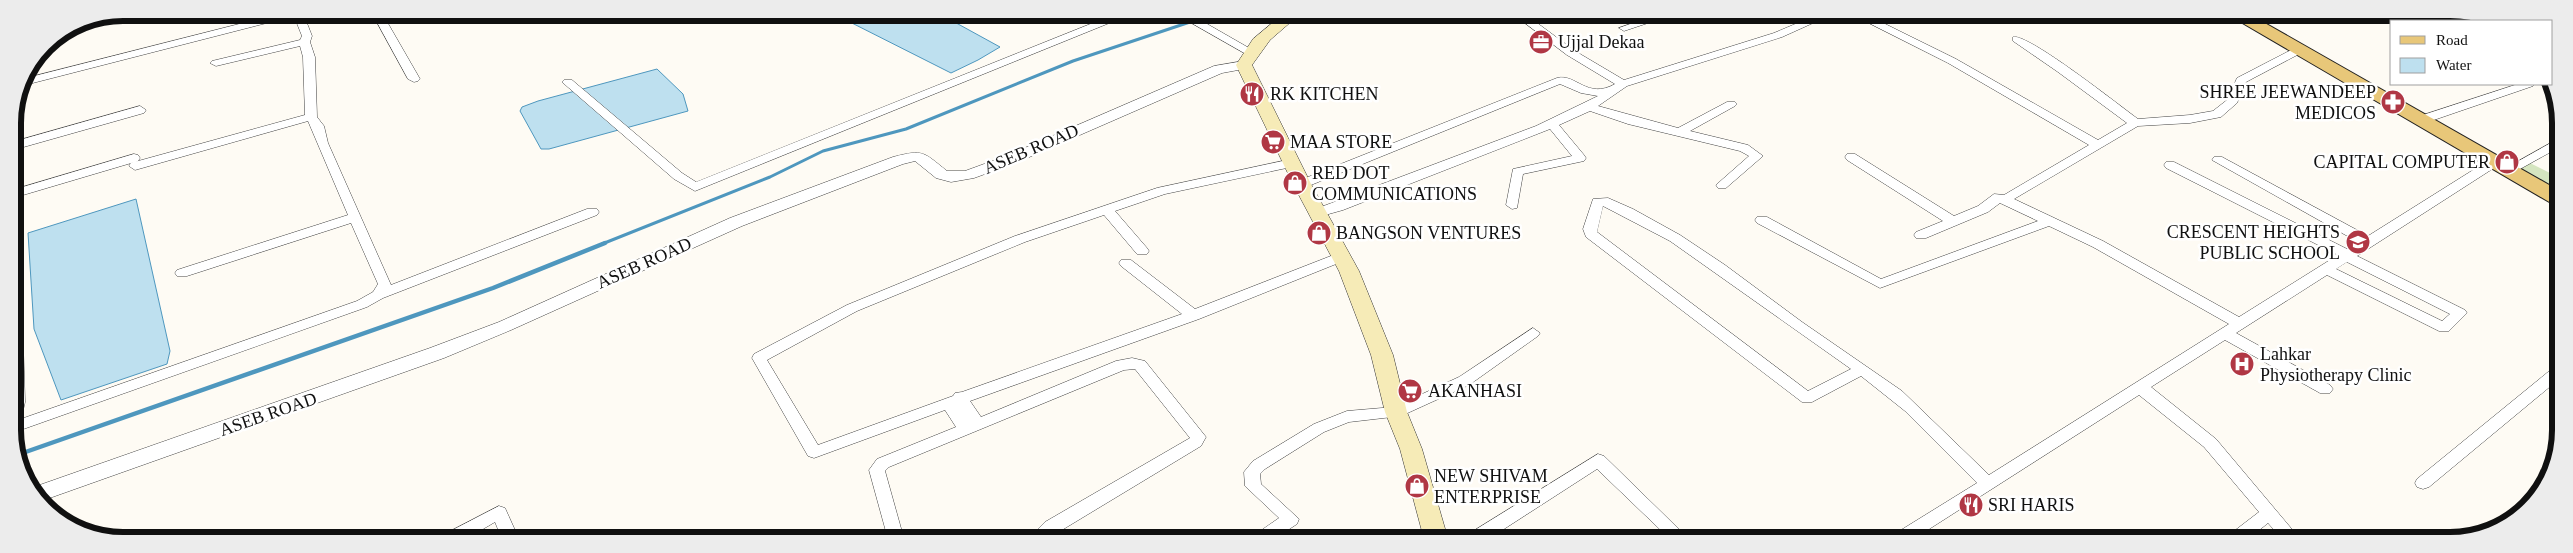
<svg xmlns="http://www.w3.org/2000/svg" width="2573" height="553" font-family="'Times New Roman',serif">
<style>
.green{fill:#d5e5c0}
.water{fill:#bee0ef;stroke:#4e97be}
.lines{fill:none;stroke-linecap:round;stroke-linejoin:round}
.stream-far1{stroke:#4e97be;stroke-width:3}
.stream{stroke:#4e97be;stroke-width:4.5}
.minor-casing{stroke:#434343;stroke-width:1}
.tertiary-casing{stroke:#434343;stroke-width:1}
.secondary-casing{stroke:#323232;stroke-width:1}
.primary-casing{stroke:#212121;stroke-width:2}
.minor{fill:#fff;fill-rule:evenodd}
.tertiary{fill:#fff;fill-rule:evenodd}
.secondary{fill:#f6ebb7;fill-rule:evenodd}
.primary{fill:#e8c779;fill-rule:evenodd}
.labels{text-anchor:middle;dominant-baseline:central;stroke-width:5;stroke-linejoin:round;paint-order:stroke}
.poi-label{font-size:18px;fill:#101010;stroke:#fff;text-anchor:start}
.street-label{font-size:18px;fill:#101010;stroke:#fff}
.rim{fill:none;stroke:#101010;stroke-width:6}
</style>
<rect width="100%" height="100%" fill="#fefbf4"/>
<path class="green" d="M2530,163L2558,177V197L2512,173Z"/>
<path class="water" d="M938,13L1000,47L978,60L951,73L834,14Z
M657,69L683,94L688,111L549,149H541L520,111L522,107L538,101Z
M136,199L170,351L167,364L61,400L34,329L28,233Z"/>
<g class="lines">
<path class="stream-far1" d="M602,244L770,177L823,151L906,129L1073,61L1217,13"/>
<path class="stream" d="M17,455L493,288L605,243"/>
<defs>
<path id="minor" d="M283,13H303L312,36L310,42L315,57L317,117L324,126L328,143L391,285L587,209H597L599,212L597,215L383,298L367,307L15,432L14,274L21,278L25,402L21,419L357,301L373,292L378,284L351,223L187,276H177L175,273L177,270L348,215L308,121L135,170L129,166L131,163L305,115L303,57L300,46L216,66L210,63L212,61L300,40L302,36L294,16L21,86L23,79Z
M372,13H382L420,79L418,81L414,82L408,79Z
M1118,13H1134L695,191L674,179L562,82L564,80H572L682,173L696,182Z
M1174,13H1188L1256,52L1254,54H1246Z
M1513,14H1525L1575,51L1624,80L1774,33L1819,14H1833L1782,37L1627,86L1598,106L1678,128L1727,102H1735L1737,104L1735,106L1690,131L1748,145L1763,156L1726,188H1718L1716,185L1749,156L1740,151L1628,124L1590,111L1559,125L1584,155L1586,158L1584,161L1523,174L1517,208L1512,209L1506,205L1513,169L1572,156L1550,129L1343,210L1318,217L1313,216L1311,213L1313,210L1536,126L1598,96L1581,93L1560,84L1306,187H1298L1296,184L1298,181L1557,78C1576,73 1587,100 1615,84L1567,55Z
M1659,14H1675L1624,31L1619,28Z
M1851,14H1865L1956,59L2098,140L2127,123L2058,72L2013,41V37C2028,33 2120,106 2138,119L2190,115L2213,111L2227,100L2237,78L2293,49H2301V53L2246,82L2237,103L2221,117L2190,123L2138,126L2014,199L2103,241L2239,317L2338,255L2166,168L2164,165L2166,162H2174L2347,249L2358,242L2212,160L2214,157H2222L2368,236L2489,160H2497L2499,163L2497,166L2357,256L2465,310L2467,313L2449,331H2439L2327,275L2236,333L2330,385L2333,389L2330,393H2320L2225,340L2151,387L2216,439L2301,540H2283L2268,523L2247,540H2227L2229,535L2259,512L2204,447L2139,395L1912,540H1891L1893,535L1977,483L1905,411L1861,376L1812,402H1802L1586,237L1583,229L1593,199L1608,198L1633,209L1680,235L1725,265L1802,322L1902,391L1989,475L2229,324L2093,247L2049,226L1880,288L1757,223L1755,220L1757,217H1767L1881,279L2038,221L2000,203L1988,212L1926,238H1916L1914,235L1916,232L1943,221L1847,160L1845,157L1847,154H1855L1954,216L1978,206L1994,194L2004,195L2089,145L1948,63ZM1603,206L1670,241L1851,369L1808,391L1597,232ZM2347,262L2450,314L2442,321L2336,269Z
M2084,14H2102L2075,23L2070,20Z
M60,36L61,38L47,58L34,61L46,44Z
M2518,84H2535L2533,86L2425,123H2417L2415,120L2417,117Z
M140,106L146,110L144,113L13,150V142Z
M2558,139V148L2511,174H2503L2501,171Z
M134,154L138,155L140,158L138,161L13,198V190Z
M1292,159L1296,160L1298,163L1296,166L1165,194L1115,211L1147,248L1149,251L1147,254H1137L1104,215L1025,242L857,311L767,360L818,445L953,396L955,393L962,392L1182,314L1121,266L1119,263L1121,260H1131L1195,309L1336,254H1346L1348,257L1346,260L1199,319L970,401L981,417L1116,361L1132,358L1145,361L1206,437L1201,446L1047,539H1028L1045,522L1190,438L1135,369L1124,370L889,467L885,471L904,539H888L869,470L877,459L956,427L945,410L814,458L808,456L752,358L754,354L847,305L1015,236L1157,188Z
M1533,328L1540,333L1538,336L1469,385L1401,416L1349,422L1324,432L1265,469L1260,474L1261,484L1299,519L1297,524L1274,539H1254L1256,534L1279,518L1245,486L1244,472L1253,461L1314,424L1347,411L1394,407L1459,377Z
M2558,367V380L2429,487L2423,489L2417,487L2415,483L2417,479L2553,368Z
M1598,454L1604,456L1690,540H1671L1597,469L1487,540L1465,539L1467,535Z
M499,506L505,508L519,539H502L495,522L466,539H443L445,534Z"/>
<path id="tertiary" d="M1244,61L1251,65L1249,68L1222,73L1018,162L974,178L951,182L936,178L915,161L903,164L742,226L511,330L444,358L44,500L41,501L34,487L430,348L499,322L730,218L893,157C924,149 923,152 947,171H965L1006,156L1214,66Z"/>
<path id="secondary" d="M1283,14H1300L1270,40L1252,65L1311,184L1359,271L1393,355L1407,412L1422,449L1448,539H1424L1400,449L1385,412L1371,355L1339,271L1293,184L1236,65L1253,39Z"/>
<path id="primary" d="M2227,14H2249L2558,190V205L2551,203Z"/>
</defs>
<use href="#minor" class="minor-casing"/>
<use href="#tertiary" class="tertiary-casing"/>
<use href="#secondary" class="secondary-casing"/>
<use href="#primary" class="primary-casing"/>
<use href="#minor" class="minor"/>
<use href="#tertiary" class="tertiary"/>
<use href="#secondary" class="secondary"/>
<use href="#primary" class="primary"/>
</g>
<defs>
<symbol id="office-disc" viewBox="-11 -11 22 22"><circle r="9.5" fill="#b03744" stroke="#fff"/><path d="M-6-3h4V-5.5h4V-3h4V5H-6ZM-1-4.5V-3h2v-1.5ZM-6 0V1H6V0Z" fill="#fff"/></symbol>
<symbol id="restaurant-disc" viewBox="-11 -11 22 22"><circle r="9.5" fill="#b03744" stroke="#fff"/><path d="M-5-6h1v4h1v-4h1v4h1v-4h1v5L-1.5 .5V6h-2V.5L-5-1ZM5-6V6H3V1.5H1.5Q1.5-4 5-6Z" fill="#fff"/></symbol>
<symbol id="pharmacy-disc" viewBox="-11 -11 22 22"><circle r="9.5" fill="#b03744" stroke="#fff"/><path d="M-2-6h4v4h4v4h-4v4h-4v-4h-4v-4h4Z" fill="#fff"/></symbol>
<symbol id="supermarket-disc" viewBox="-11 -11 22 22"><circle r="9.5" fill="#b03744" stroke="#fff"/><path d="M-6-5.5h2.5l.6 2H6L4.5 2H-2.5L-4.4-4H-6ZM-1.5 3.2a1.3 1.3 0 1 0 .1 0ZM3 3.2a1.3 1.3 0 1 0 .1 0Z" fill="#fff"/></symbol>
<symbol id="shop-disc" viewBox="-11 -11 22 22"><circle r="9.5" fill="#b03744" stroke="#fff"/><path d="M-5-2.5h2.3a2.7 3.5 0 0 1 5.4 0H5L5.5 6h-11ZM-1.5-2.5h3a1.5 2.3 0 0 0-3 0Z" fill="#fff"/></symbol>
<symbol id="school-disc" viewBox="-11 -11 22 22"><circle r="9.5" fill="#b03744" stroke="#fff"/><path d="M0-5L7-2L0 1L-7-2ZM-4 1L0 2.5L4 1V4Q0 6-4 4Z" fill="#fff"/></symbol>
<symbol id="hospital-disc" viewBox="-11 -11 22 22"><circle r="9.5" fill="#b03744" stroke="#fff"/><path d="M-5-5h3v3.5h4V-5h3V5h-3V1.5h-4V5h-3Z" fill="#fff"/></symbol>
</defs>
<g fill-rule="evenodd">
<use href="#office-disc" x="1527" y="28" width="28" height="28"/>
<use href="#restaurant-disc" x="1238" y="80" width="28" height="28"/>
<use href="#pharmacy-disc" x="2379" y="88" width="28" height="28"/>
<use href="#supermarket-disc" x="1259" y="128" width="28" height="28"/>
<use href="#shop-disc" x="2493" y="148" width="28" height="28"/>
<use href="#shop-disc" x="1281" y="169" width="28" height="28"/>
<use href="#shop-disc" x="1305" y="219" width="28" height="28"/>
<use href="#school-disc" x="2344" y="228" width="28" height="28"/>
<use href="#hospital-disc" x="2228" y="350" width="28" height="28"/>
<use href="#supermarket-disc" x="1396" y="377" width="28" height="28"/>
<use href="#shop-disc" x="1403" y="472" width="28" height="28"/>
<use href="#restaurant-disc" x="1957" y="491" width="28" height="28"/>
</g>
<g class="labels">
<g class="poi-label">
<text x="1558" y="42">Ujjal Dekaa</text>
<text x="2376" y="92" text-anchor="end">SHREE JEEWANDEEP<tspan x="2376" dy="21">MEDICOS</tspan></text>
<text x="1270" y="94">RK KITCHEN</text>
<text x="1290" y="142">MAA STORE</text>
<text x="2490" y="162" text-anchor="end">CAPITAL COMPUTER</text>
<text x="1312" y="173">RED DOT<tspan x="1312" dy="21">COMMUNICATIONS</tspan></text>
<text x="2340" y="232" text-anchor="end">CRESCENT HEIGHTS<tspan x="2340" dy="21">PUBLIC SCHOOL</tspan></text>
<text x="1336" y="233">BANGSON VENTURES</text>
<text x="2260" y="354">Lahkar<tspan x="2260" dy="21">Physiotherapy Clinic</tspan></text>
<text x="1428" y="391">AKANHASI</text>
<text x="1434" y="476">NEW SHIVAM<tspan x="1434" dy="21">ENTERPRISE</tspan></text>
<text x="1988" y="505">SRI HARIS</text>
</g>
<g class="street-label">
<text transform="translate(1031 149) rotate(-23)">ASEB ROAD</text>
<text transform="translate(644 263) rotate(-24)">ASEB ROAD</text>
<text transform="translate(268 414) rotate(-19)">ASEB ROAD</text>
</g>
</g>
<path d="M0 0H2573V553H0ZM123 21H2450A102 102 0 0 1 2552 123V430A102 102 0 0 1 2450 532H123A102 102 0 0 1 21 430V123A102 102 0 0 1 123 21Z" fill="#ececec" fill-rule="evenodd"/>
<path class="rim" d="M123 21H2450A102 102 0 0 1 2552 123V430A102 102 0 0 1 2450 532H123A102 102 0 0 1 21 430V123A102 102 0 0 1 123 21Z"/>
<rect x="2390" y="20" width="162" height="65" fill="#ffffff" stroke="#9f9f9f"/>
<rect x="2400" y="36" width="25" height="8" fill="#e8c779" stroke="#9f9f9f"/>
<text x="2436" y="45" font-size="15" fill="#101010">Road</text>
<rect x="2400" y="58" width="25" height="15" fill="#bee0ef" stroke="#9f9f9f"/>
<text x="2436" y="70" font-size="15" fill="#101010">Water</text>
</svg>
